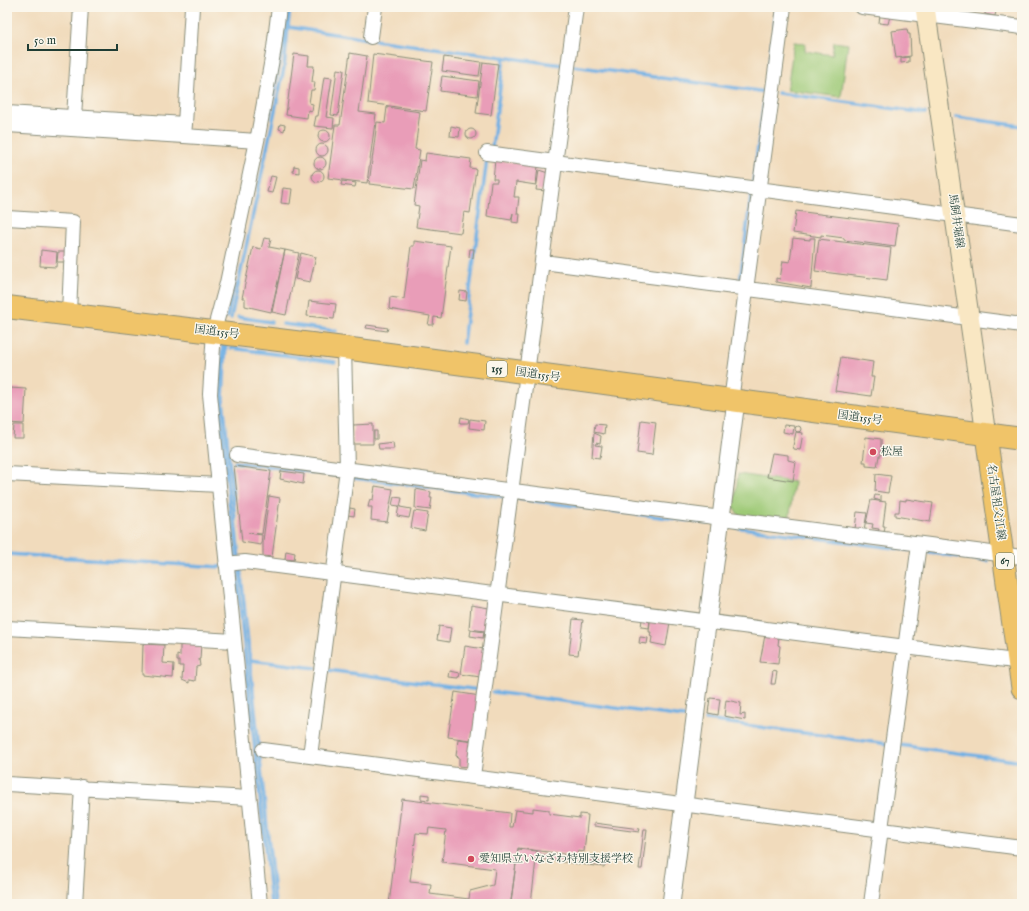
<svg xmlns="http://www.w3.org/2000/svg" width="1029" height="911" font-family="'IM FELL English','Noto Serif JP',serif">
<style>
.green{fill:#9dc976;stroke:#5e8355}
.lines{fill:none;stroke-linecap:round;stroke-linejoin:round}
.stream{stroke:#71b0e4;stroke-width:3.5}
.building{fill:#e99db8;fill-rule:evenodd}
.minor-casing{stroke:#888c78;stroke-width:16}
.tertiary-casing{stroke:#888c78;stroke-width:19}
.secondary-casing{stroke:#888c78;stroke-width:21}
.primary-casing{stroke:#888c78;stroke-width:23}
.trunk-casing{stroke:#888c78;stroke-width:24}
.minor{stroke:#fff;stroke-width:14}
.tertiary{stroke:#fff;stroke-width:17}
.secondary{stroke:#f9e7c3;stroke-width:19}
.primary{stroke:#f0c469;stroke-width:21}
.trunk{stroke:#f0c469;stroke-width:22}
.poi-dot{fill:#d1495b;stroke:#fbf7ec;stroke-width:1.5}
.labels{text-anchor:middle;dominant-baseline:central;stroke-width:3;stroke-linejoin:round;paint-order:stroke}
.shield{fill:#fbf7ec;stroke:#61756b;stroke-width:1}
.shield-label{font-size:10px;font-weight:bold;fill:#1f3d34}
.street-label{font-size:11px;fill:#1f3d34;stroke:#fbf7ec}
.poi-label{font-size:11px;fill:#1f3d34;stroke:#fbf7ec;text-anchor:start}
</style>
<rect width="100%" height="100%" fill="#fbf7ec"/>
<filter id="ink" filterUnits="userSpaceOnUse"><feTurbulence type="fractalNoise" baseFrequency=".025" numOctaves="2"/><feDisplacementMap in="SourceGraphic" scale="8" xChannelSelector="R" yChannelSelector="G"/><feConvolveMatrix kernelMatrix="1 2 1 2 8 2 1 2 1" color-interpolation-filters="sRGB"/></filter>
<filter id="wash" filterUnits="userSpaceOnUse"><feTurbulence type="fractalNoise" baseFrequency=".012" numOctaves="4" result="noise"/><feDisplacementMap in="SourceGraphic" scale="16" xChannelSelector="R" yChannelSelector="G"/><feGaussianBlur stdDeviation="0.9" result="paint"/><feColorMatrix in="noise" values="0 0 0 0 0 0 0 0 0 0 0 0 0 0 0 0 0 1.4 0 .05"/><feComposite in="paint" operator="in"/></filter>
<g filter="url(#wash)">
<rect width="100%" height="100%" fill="#f1dbbc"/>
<path class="green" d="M794,42L805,43V51L832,55L834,42L848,44L841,97L787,90Z
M738,474L794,482L789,522L739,515L734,509Z"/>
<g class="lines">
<path class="stream" d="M288,27L368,39
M374,40L563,65
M573,66L766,92
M778,93L925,113
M269,116L283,43L286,7
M956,117L1022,126
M492,148L504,57
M753,182L777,7
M737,282H740L751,195
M227,317L234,283
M238,317L271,322
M231,318L284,68L290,7
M283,324L336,331
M223,342L219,398L235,561
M226,343L223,399L239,559
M463,343L487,159
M231,348L335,362
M235,462L341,476
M353,478L506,497
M519,499L708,523
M734,527L909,550
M926,552L988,561
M7,554L221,567
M1018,564L1022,565
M240,565L275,904
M236,567L271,904
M250,660L316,668
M327,670L480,690
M493,692L684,717
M706,720L888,744
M899,745L1016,761
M683,904V902L700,904"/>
</g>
<g id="blocks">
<path class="building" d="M983,7H997L995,16L985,14V9Z
M880,14L890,16L888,24L879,23Z
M907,29L908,34H910L911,56L896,58L892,31Z
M350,53L367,56L359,112L376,114L367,183L328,178L335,125H340Z
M294,54L309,56L308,66H314L312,82H315L314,90H311L309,103L313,104L312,111L308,110L307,118L286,115Z
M373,54L433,62L426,111L368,103Z
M444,57L481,62L479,76L442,71Z
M909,57V62L901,63V58Z
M483,62L498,64L491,115L476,113Z
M337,69L344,70L338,116L331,115Z
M442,76L479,81L477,96L440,91Z
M324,77L332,78L326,117L334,118L333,128L314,126L316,116H318Z
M387,107L420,112L415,149L420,150L414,189L369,184L377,122L385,123Z
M280,124L285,125L284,131L279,129Z
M451,126L460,128L459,137L450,136Z
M466 134a5 5 0 1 1 10 0a5 5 0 1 1-10 0Z
M318 136a6 6 0 1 1 12 0a6 6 0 1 1-12 0Z
M316 150a6 6 0 1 1 12 0a6 6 0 1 1-12 0Z
M426,153L471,159L470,168L476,169L470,213L464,212L461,233L416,227L419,206L414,205L420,160L425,161Z
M314 163a6 6 0 1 1 12 0a6 6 0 1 1-12 0Z
M495,160L538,166L536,185L516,182L514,197H519L517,214H520L519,223L512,222L513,213L511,220L487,216L491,182H497V179H493Z
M294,166L299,167V173L293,172Z
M312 176a6 6 0 1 1 12 0a6 6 0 1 1-12 0Z
M539,170L548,173L546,191L536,190Z
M271,176L276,177L272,193L267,192Z
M342,181L356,183L355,187L341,185Z
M283,188L292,189L290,204L281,203Z
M796,211L898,224L895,247L844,240V238L821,235V237L793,233Z
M264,238L271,239L269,247L285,250L271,312L245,306V298H242L253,247L261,249Z
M793,238L810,240V238H815L811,288L776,282V278L780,279L783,261L790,262Z
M819,239L891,248L887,280L815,271Z
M414,241L451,246L441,318L434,317L433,325H428L430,316L389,309L390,297L404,299L411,246H414Z
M470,249H474L473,258L469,257Z
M41,250L57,252L56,267L40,266Z
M285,250L299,253L286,315L272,312Z
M58,252H66L65,262H57Z
M301,253L316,257L310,282L295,279Z
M460,291L467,292L466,301L459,300Z
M309,301L336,304L334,319L307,316Z
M367,325L388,328L387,331L366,328Z
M841,357L873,362L871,377H874L871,396L835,391Z
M10,388L26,389L24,424L8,423Z
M461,417L469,419L468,423H460Z
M470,419L485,421L484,430L469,428Z
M641,420L656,422L652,455L637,453Z
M373,424V444H353V425Z
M595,424L605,425L604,434L594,432Z
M14,425H23V438H13Z
M784,425L794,426L793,434L783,432Z
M795 429a3 3 0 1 1 6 0a3 3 0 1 1-6 0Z
M374,431H377V439H374Z
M796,432L803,433L800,450L794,449L793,446Z
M594,433L601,436L600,444L596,443L595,445L602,446L600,458L592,457Z
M866,437L881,439V456H879L877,467L866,466V462H863Z
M393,442L394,449H379L378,444Z
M772,453L788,455V460L796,462L793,481L767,477Z
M234,466L271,471L262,534L248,533L262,535L261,545L242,542Z
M281,471L304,474L303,484L280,479Z
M876,474L891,476L888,493L875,491Z
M375,486L393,489L387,522L371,520L372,507H368L370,499L373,500Z
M416,489L431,492L430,498H432L430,510L415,508Z
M875,495L881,496V501L874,499Z
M269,496L280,498L272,557L263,556V541Z
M394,497L402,498L400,507L411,509L409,518L397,516L399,506L392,505Z
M906,499L933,503L930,522L895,516V512H899L900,500L906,501Z
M871,500L886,502L883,526H885L884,533L878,532L879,529L872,528L873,524L866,523Z
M350,508L355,509L354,516L348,515Z
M414,511L428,513L425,531L411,528Z
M857,512L867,513L864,530L855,529Z
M286,551L295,553L294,560L285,559Z
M471,605L489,608L485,631L469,629Z
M573,619L583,620L578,655L569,654Z
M642,619L650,620L649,628L641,627Z
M650,621L670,622L666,646L651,643L652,637L650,636L651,632H649Z
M439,626L451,628L449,642L437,640Z
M471,630L484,632L483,638L470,636Z
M765,635L779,637L778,645L780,646L778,664L760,662Z
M640,637L648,638L647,644L639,643Z
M180,643L201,644L200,659H199L200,666L196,667L195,681L189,680V683L182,680L183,666H179V661H177V655L180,656Z
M143,644L164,645L163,663L174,664L173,678L142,675Z
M465,646L484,649L480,677L461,674Z
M450,671L460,673L459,678L449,677Z
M773,671L777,672L775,684H771Z
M455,692L480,696L474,733H472L470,740L448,737Z
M710,698L720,699L718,715L708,713Z
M726,700L741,703L740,715L745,714V720L724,716Z
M458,739L474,741L468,767L459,766V757L456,756Z
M421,794L429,795V800L421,799Z
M402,799L510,813L509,827H512L515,810L533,812V808L549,810V814L580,818V814L588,815L584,852L578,851L577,856L518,848L511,901L518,849L537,851L531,904H389ZM429,828L446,830L442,862L495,869L493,885L470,891L469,899L430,894L431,884L410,882L416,833L428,834Z
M594,823L640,829L639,832L594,826Z
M644,829H647L642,869H639Z
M538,854L605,863L604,867L537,859Z"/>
</g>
</g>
<g filter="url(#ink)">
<use href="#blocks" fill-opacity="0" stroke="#888c78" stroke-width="1"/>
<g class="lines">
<defs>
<path id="minor" d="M862,7L1022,27
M371,37L375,7
M7,113L185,124L192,7
M74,117L81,7
M7,125L184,136L185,124
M184,136L257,141
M487,153L1022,224
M7,218L73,222L69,313
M543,262L1022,325
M731,401L784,7
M237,455L1022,557
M7,474L219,485
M226,564L245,562L1022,662
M7,628L234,641
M263,750L1022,848
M310,756L347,469L344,348
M473,776L576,7
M7,784L249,798
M75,904L82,787
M260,904L210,394L214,331L227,283L258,136L274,48L279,7
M871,904L919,544"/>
<path id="tertiary" d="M671,904L736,401"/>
<path id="secondary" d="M925,7L986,435"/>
<path id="primary" d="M986,435L1022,688"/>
<path id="trunk" d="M7,307L344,348L1022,439"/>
</defs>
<use href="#minor" class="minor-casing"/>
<use href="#tertiary" class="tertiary-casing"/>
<use href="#secondary" class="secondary-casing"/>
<use href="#primary" class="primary-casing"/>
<use href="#trunk" class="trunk-casing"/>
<use href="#minor" class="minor"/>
<use href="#tertiary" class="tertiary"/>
<use href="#secondary" class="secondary"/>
<use href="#primary" class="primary"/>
<use href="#trunk" class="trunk"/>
</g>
</g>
<g class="poi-dot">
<circle cx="873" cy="452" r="4"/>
<circle cx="471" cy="859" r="4"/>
</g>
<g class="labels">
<g class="shield">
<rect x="487" y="361" width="20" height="16" rx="3"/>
<rect x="996" y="553" width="18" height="16" rx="3"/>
</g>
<g class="shield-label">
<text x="497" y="369">155</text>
<text x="1005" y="561">67</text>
</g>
<g class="street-label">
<text transform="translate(956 221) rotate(82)">馬飼井堀線</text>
<text transform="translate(217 332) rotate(7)">国道155号</text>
<text transform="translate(538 375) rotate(8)">国道155号</text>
<text transform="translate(860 418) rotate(8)">国道155号</text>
<text transform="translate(996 502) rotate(82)">名古屋祖父江線</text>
</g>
<g class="poi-label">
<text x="881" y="452">松屋</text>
<text x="479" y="859">愛知県立いなざわ特別支援学校</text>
</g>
</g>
<rect width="1029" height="911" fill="none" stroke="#fbf7ec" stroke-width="24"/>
<path d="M28 44v6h89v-6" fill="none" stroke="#1f3d34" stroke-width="2"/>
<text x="34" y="44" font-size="12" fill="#1f3d34" stroke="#fbf7ec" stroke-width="3" paint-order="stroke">50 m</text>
</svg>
